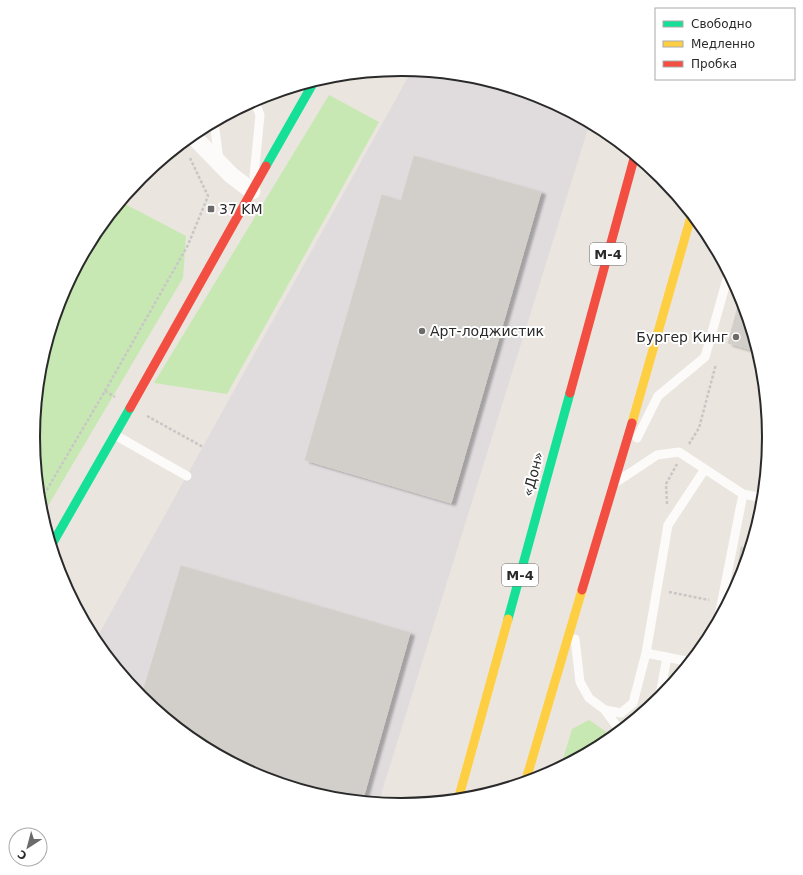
<svg xmlns="http://www.w3.org/2000/svg" width="803" height="875" font-family="'DejaVu Sans',sans-serif">
<style>
.industrial{fill:#e0dcde}
.green{fill:#c7e8b3}
.building{fill:#d2cfca;stroke:#d4d1cb;filter:url(#shadow)}
.lines{fill:none;stroke-linecap:round;stroke-linejoin:round}
.path{stroke:#c8c7c6;stroke-width:2.5;stroke-dasharray:3 2;stroke-linecap:butt}
.lane{stroke:#fcfbfa;stroke-width:9}
.street{stroke:#fcfbfa;stroke-width:17}
.fast{stroke:#16e098;stroke-width:9}
.slow{stroke:#ffcf43;stroke-width:9}
.jam{stroke:#f24e42;stroke-width:9}
.poi-dot{fill:#6d6b69;stroke:#fff;stroke-width:1.5}
.labels{text-anchor:middle;dominant-baseline:central;stroke-width:4;stroke-linejoin:round;paint-order:stroke}
.shield{fill:#fff;stroke:#6a6a6a;stroke-width:1}
.shield-label{font-size:13px;font-weight:bold;fill:#2a2a2a}
.poi-label{font-size:14px;fill:#2a2a2a;stroke:#fff;text-anchor:start}
.street-label{font-size:14px;fill:#2a2a2a;stroke:#fff}
.rim{fill:none;stroke:#2a2a2a;stroke-width:2}
</style>
<defs>
<filter id="shadow"><feDropShadow dx="4.5" dy="2.5" stdDeviation="1" flood-color="#0004"/></filter>
</defs>
<rect width="100%" height="100%" fill="#eae5de"/>
<path class="industrial" d="M412,70L474,76L543,97L590,122L378,804L329,799L260,778L197,744L141,698L95,641Z"/>
<path class="green" d="M329,95L379,122L227,394L154,383Z
M152,167L125,204L186,236L183,278L42,516L40,509L33,437L40,365L61,296L95,233L141,177Z
M589,720L605,731L609,742L560,769L572,729Z"/>
<path class="building" d="M414,156L541,192L451,503L305,460L382,195L401,201Z
M741,295L742,297L759,352L728,343Z
M741,547L751,548L742,579L733,596Z
M181,566L410,633L362,802L329,799L260,778L197,744L141,698Z
M667,682L674,683L665,694Z"/>
<g class="lines">
<path class="path" d="M105,391L115,397
M147,416L203,447
M689,444L699,428L716,364
M39,503L105,391L188,245L208,196L190,158
M667,504L666,484L677,464
M745,545L752,546
M669,592L709,600"/>
<path class="lane" d="M252,102L256,105L260,115L254,176
M214,122L219,160
M115,435L187,476
M637,438L658,396L705,357L729,272
M618,481L657,455L679,452L743,494L764,498
M717,626L743,494
M575,639L580,682L589,698L605,710L621,732
M646,653L668,525L705,469
M659,700L667,657
M605,710L621,713L633,703L646,653L691,662"/>
<path class="street" d="M192,135L231,175L252,191"/>
<path class="fast" d="M266,166L315,80
M51,546L130,408
M508,619L570,393"/>
<path class="slow" d="M632,423L692,213
M525,783L582,590
M458,800L508,619"/>
<path class="jam" d="M570,393L635,155
M130,408L266,166
M582,590L632,423"/>
</g>
<g class="poi-dot">
<rect x="207" y="205" width="8" height="8" rx="2"/>
<circle cx="422" cy="331" r="4"/>
<circle cx="736" cy="337" r="4"/>
</g>
<g class="labels">
<g class="shield">
<rect x="590" y="243" width="36" height="22" rx="3"/>
<rect x="502" y="564" width="36" height="22" rx="3"/>
</g>
<g class="shield-label">
<text x="608" y="254">М-4</text>
<text x="520" y="575">М-4</text>
</g>
<g class="poi-label">
<text x="219" y="209">37 KM</text>
<text x="430" y="331">Арт-лоджистик</text>
<text x="728" y="337" text-anchor="end">Бургер Кинг</text>
</g>
<g class="street-label">
<text transform="translate(533 474) rotate(-75)">«Дон»</text>
</g>
</g>
<path d="M0 0H803V875H0ZM40 437a361 361 0 1 1 722 0a361 361 0 1 1-722 0Z" fill="#fff" fill-rule="evenodd"/>
<path class="rim" d="M40 437a361 361 0 1 1 722 0a361 361 0 1 1-722 0Z"/>
<rect x="655" y="8" width="140" height="72" fill="#ffffff" stroke="#aaaaaa"/>
<rect x="663" y="21" width="20" height="6" fill="#16e098" stroke="#aaaaaa"/>
<text x="691" y="28" font-size="12" fill="#2a2a2a">Свободно</text>
<rect x="663" y="41" width="20" height="6" fill="#ffcf43" stroke="#aaaaaa"/>
<text x="691" y="48" font-size="12" fill="#2a2a2a">Медленно</text>
<rect x="663" y="61" width="20" height="6" fill="#f24e42" stroke="#aaaaaa"/>
<text x="691" y="68" font-size="12" fill="#2a2a2a">Пробка</text>
<g transform="translate(28 847) rotate(216)"><circle r="19" fill="#ffffff" stroke="#aaaaaa"/>
<path d="M0-3L7 15L0 10L-7 15Z" fill="#6d6b69"/>
<text y="-6" font-size="11" font-weight="bold" text-anchor="middle" fill="#2a2a2a">С</text>
</g>
</svg>
